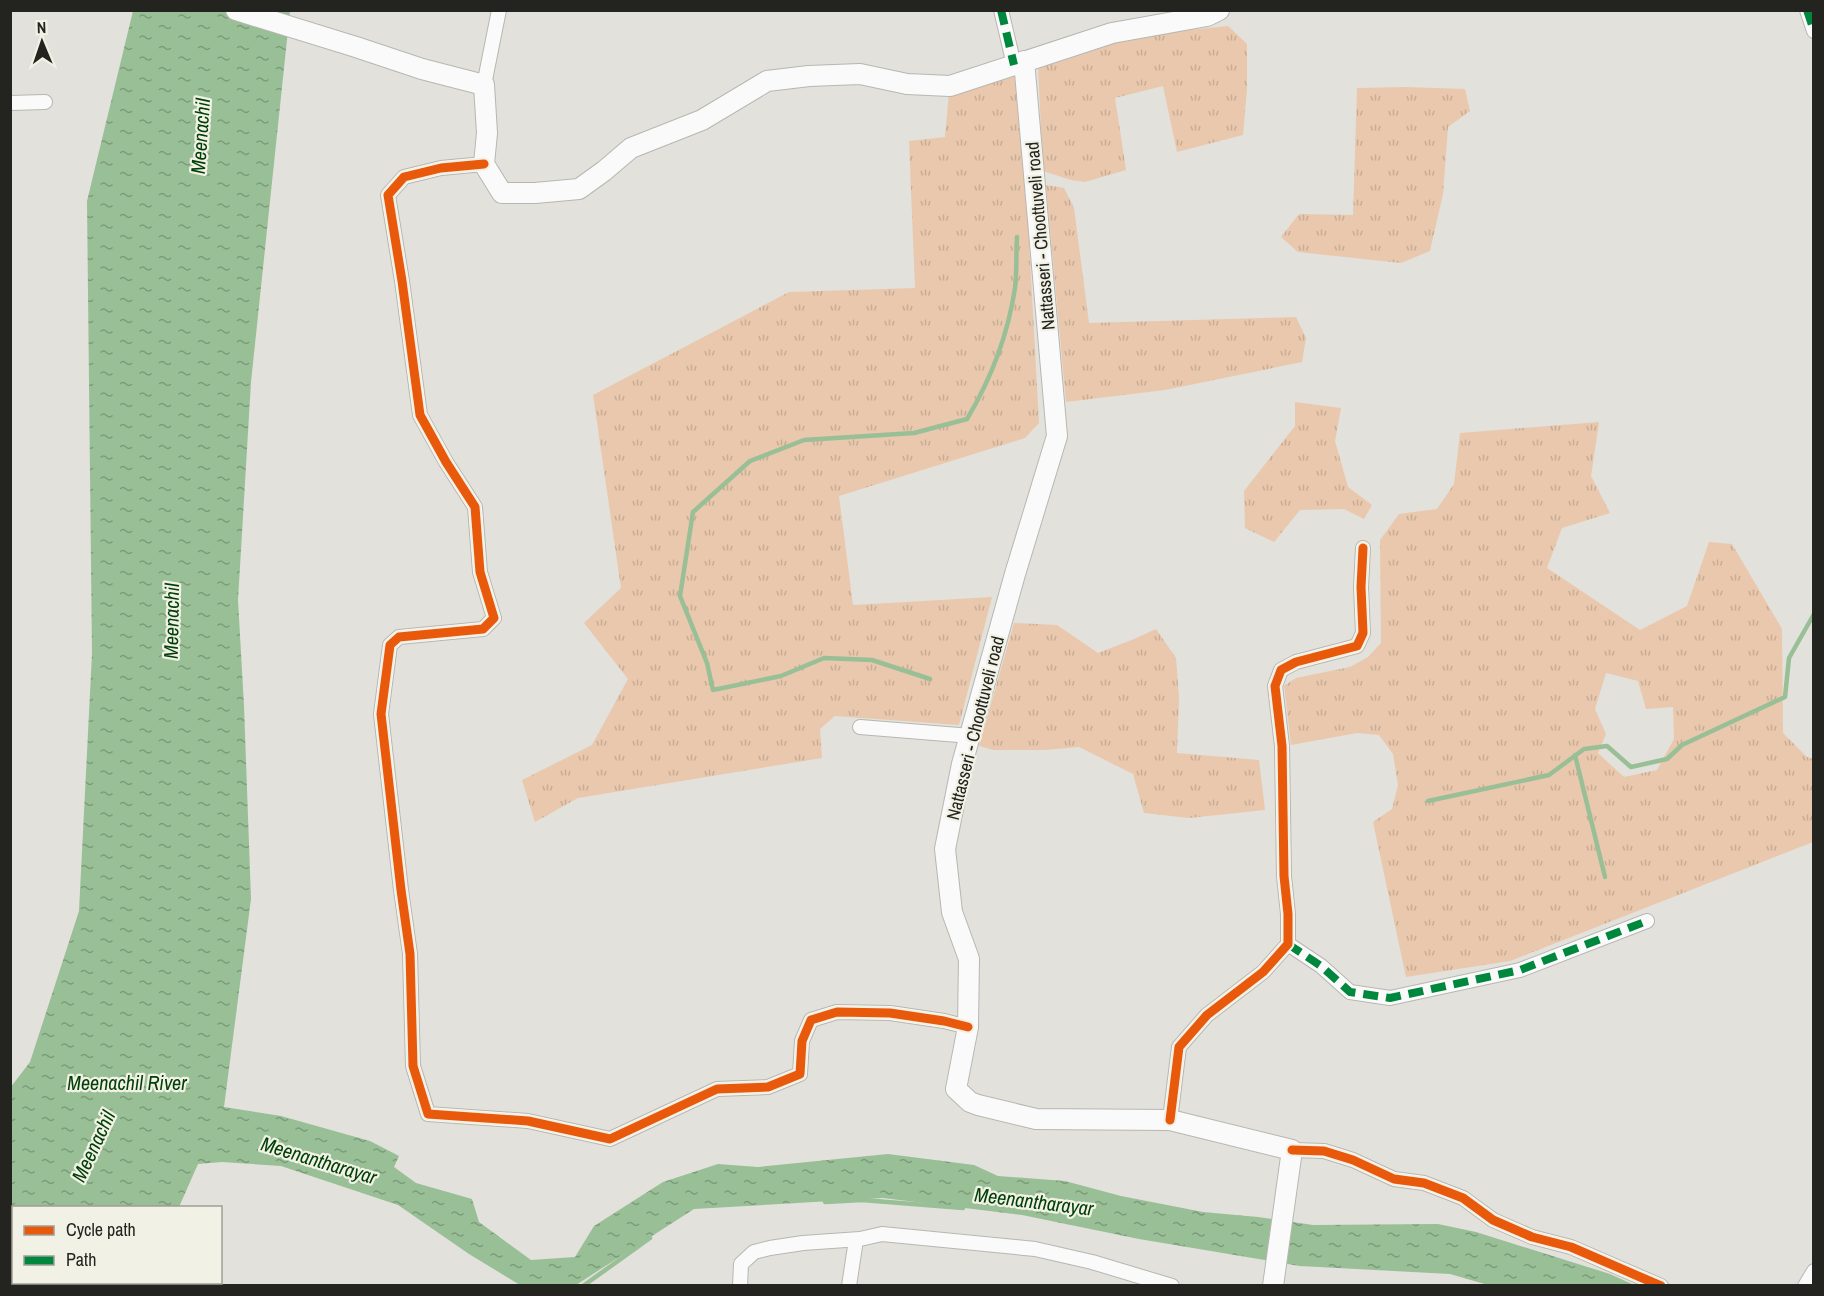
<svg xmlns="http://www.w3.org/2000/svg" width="1824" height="1296" font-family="'Archivo Narrow',sans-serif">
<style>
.grass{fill:url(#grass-tufts);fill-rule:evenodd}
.water{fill:url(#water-ripples)}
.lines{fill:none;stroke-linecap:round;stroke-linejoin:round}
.stream{stroke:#98bf96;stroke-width:4.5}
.street-casing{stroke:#b7b7b2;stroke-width:16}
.secondary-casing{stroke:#b7b7b2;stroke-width:22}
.street{stroke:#fbfafa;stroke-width:14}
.secondary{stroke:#fbfafa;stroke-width:20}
.quiet{stroke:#00873e;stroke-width:8;stroke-dasharray:15 8;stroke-linecap:butt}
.cycleway-casing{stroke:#f2f1e5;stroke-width:13}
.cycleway{stroke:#e8590c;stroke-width:9}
.labels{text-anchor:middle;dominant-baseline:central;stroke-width:4.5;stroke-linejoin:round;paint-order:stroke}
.street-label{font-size:18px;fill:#23231f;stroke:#f2f1e5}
.water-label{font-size:20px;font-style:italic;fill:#004007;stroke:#f2f1e5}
</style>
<defs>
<pattern id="grass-tufts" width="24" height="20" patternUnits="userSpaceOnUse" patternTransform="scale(1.5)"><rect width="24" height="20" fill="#e9c8ad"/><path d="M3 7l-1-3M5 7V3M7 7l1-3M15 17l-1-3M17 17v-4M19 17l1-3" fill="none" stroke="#c8ac94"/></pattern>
<pattern id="water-ripples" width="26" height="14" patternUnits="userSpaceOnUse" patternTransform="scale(1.5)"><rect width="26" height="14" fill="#98bf96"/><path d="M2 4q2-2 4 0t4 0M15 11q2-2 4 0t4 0" fill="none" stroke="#7c9b7a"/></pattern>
</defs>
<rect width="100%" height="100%" fill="#e2e1db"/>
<path class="grass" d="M1228,26L1247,44V89L1243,135L1177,152L1163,86L1115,98L1126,170L1085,182L1071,180L1043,171L1038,66L1096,45L1148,34Z
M1010,71L1020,75L1039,423L1025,438L839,496L853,605L992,597L959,725L835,716L820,729L822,758L578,798L535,822L522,780L592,745L628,679L584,623L621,588L593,395L789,292L915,288L909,141L945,137L949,92Z
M1406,87L1465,89L1470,111L1448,127L1443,194L1430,251L1401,263L1298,252L1281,237L1299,214L1353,215L1357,88Z
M1046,185L1064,188L1074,208L1089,323L1296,317L1306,338L1302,362L1165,390L1066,402Z
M1295,402L1341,408L1335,441L1348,487L1372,505L1364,519L1344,509L1300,510L1274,542L1245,528L1244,491L1295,426Z
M1599,422L1591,476L1610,513L1562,528L1547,568L1640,630L1687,606L1709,542L1732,544L1782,629L1783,733L1807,757L1813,759V842L1510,961L1406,977L1373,822L1392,809L1398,785L1393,754L1379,735L1357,733L1291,745L1284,686L1296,678L1350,667L1368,657L1381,643L1380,540L1399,514L1437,509L1454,484L1460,433ZM1606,673L1638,681L1646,709L1673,707L1674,739L1657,770L1624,777L1598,753L1606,734L1595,709Z
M1014,623L1057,625L1098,653L1134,639L1156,629L1176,658L1179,697L1177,753L1259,760L1265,810L1189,818L1144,813L1133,774L1079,747L1045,750H993L979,746Z"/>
<path class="water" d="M133,11H290L251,382L238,600L244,706L251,899L224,1107L281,1116L370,1141L399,1156L394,1167L416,1183L472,1199L479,1222L531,1260L575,1257L594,1226L663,1182L718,1164L758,1167L888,1154L974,1165L998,1176L1065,1181L1121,1196L1203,1212L1258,1217L1313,1225L1438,1224L1476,1232L1610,1274L1634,1285H1488L1450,1274L1300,1266L1139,1239L1022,1215L883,1198L694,1209L576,1285H520L469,1254L398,1205L281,1166L222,1162L198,1164L179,1207L14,1208V1282L84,1283L80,1286L11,1285L10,1088L30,1062L79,911L92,654L87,201Z"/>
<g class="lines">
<path class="stream" d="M930,679L872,660L824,658L781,676L713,690L707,663L680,596L693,512L750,461L804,440L914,433L967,419C991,379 1008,334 1015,288C1017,271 1016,254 1017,237
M1575,755L1605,877
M1428,801L1549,775L1584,749L1607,746L1631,767L1667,759L1682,745L1785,697L1789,658L1814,614
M825,1202L862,1200L963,1208
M583,1286L650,1238"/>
<defs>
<path id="street" d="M1001,10L1014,65
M1807,10L1814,31
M484,85L499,10
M10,103L45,102
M484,164L441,168L404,177L388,195L402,281L420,415L446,462L475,507L480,572L494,618L483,629L399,637L390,645L381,714L401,890L410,954L413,1066L428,1114L528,1121L610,1139L717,1089L768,1087L800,1074L802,1041L811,1020L837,1012L890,1013L944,1021L968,1027
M860,727L971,736
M1288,944L1321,966L1350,992L1390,998L1520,970L1647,921
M1170,1120L1179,1047L1207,1015L1263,972L1288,944V914L1284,876L1282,746L1275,686L1281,670L1296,662L1357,646L1363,633L1361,587L1363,548
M1292,1150L1324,1151L1353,1160L1394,1179L1424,1183L1463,1198L1493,1220L1532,1237L1571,1247L1661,1286
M740,1286L741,1264L754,1252L770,1248L803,1243L860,1239L882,1234L1035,1249L1092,1262L1172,1286
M849,1286L856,1240
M1805,1286L1814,1271"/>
<path id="secondary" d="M236,10L356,47L422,69L484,85L487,133L484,164L502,193H535L579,189L604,171L631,148L702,120L767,81L809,76L860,74L907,84L950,86L1112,33L1207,16L1219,10
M1024,61L1057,436L1015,574L962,764L945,849L952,912L969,959L968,1027L956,1089L970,1102L978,1105L1036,1119L1170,1120L1292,1150L1273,1286"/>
</defs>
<use href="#street" class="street-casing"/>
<use href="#secondary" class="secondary-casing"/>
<use href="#street" class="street"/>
<use href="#secondary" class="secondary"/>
<path class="quiet" d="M1001,10L1014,65
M1807,10L1814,31
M1288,944L1321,966L1350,992L1390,998L1520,970L1647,921"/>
<defs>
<path id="cycleway" d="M484,164L441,168L404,177L388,195L402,281L420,415L446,462L475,507L480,572L494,618L483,629L399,637L390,645L381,714L401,890L410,954L413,1066L428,1114L528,1121L610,1139L717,1089L768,1087L800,1074L802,1041L811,1020L837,1012L890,1013L944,1021L968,1027
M1170,1120L1179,1047L1207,1015L1263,972L1288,944V914L1284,876L1282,746L1275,686L1281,670L1296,662L1357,646L1363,633L1361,587L1363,548
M1292,1150L1324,1151L1353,1160L1394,1179L1424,1183L1463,1198L1493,1220L1532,1237L1571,1247L1661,1286"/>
</defs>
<use href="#cycleway" class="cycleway-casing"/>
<use href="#cycleway" class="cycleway"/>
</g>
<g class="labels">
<g class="street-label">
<text transform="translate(1040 236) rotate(-95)">Nattasseri - Choottuveli road</text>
<text transform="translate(975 728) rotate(-76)">Nattasseri - Choottuveli road</text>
</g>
<g class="water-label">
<text transform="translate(200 136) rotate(-86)">Meenachil</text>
<text transform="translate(171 621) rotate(-89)">Meenachil</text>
<text x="127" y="1082">Meenachil River</text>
<text transform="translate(93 1146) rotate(-65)">Meenachil</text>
<text transform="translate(319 1160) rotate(17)">Meenantharayar</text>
<text transform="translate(1034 1201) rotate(7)">Meenantharayar</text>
</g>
</g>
<rect width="1824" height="1296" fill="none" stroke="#23231f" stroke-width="24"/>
<rect x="12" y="1206" width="210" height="78" fill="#f2f1e5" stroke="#9f9f96" stroke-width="1.5"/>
<rect x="24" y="1226" width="30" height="9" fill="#e8590c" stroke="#9f9f96" stroke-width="1.5"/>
<text x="66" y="1236" font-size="18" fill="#23231f">Cycle path</text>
<rect x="24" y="1256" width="30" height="9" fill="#00873e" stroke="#9f9f96" stroke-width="1.5"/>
<text x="66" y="1266" font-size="18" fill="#23231f">Path</text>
<g transform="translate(42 42) rotate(358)" stroke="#f2f1e5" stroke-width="4.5" paint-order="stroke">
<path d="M0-4.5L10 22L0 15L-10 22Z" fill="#23231f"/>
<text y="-9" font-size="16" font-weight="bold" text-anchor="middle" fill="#23231f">N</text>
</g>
</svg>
